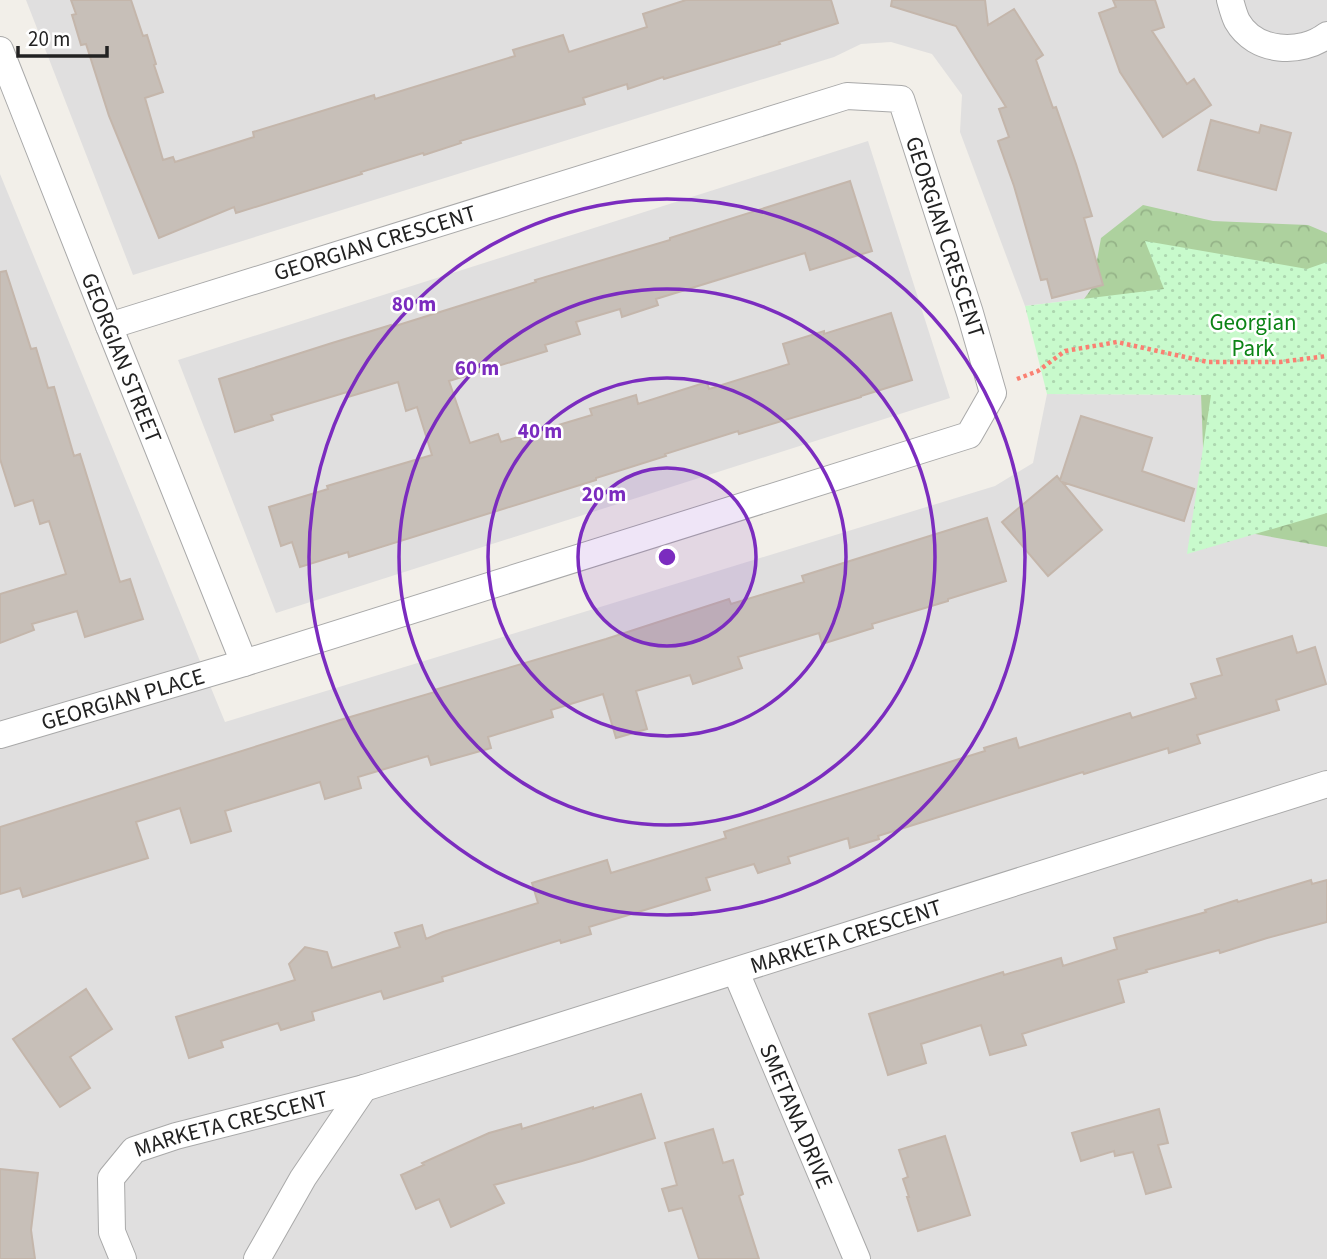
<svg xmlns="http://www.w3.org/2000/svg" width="1327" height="1259" font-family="'Source Sans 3',sans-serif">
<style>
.residential{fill:#e0dfdf}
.forest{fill:url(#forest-crowns)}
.park{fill:url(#park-dots)}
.building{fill:#c7bfb8;stroke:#c4b6ab;stroke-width:2}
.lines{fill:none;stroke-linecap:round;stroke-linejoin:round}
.minor-casing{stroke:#a9a9a9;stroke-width:28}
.path{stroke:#fa8072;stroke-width:4.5;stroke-dasharray:3.5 3.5;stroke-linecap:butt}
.minor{stroke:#fff;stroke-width:26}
.ring{fill:none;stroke:#7b2cbf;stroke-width:3.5}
.labels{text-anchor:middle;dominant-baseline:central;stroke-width:5;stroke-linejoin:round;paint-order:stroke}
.street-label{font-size:23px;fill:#222;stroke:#fff}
.park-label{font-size:23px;fill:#0c8416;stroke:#fff}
.centre{fill:#7b2cbf;stroke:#fff;stroke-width:3.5}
.ring-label{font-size:21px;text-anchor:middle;font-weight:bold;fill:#7b2cbf;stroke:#fff;stroke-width:5;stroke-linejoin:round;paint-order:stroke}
</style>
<defs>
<pattern id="forest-crowns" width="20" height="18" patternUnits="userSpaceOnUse" patternTransform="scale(1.75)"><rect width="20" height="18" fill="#add19e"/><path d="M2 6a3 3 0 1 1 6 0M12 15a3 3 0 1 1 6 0" fill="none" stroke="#95b388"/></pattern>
<pattern id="park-dots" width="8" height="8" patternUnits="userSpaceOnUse" patternTransform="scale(1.75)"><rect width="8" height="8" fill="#c8facc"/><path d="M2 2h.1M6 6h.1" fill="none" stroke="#acd6af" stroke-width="1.8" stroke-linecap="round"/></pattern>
</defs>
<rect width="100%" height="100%" fill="#f2efe9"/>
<path class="residential" d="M26,0H1327V262L1165,289L1025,306L960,132L962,95L932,54L891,42L861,44L834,57L133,275Z
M868,141L950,398L276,613L178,360Z
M0,174L225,722L995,486L1033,463L1047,394L1212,395L1327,513V1259H0Z"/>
<path class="forest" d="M1143,205L1213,221L1308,225L1327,233V547L1206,525L1201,394L1060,332L1092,288L1101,238Z"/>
<path class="park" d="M1145,241L1307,269L1327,262V513L1187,554L1211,395L1047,394L1025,306L1164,289Z"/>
<path class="building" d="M71,0H131L143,36L147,35L156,64L154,65L163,92L145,98L163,160L173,157L175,162L254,137L253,132L374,95L375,99L515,56L513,50L563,35L569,52L647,27L643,14L686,0H831L838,23L779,42L780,44L664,79L663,77L628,89L627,84L583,98L585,104L460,141L461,143L424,155L423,153L361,172L362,174L236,213L234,207L159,238L109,116L86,44L81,45L72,15L76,14Z
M892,0H985L988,25L1014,9L1043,55L1036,60L1053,108L1056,107L1076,164L1092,216L1084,218L1103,285L1052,298L1047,279L1041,280L1014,186L998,141L1009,137L999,109L1006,107L956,26L891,6Z
M1113,0H1155L1164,27L1152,31L1187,84L1194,79L1211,105L1163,137L1120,72L1099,13L1116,7Z
M1211,120L1259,133L1261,125L1291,133L1276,190L1198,170Z
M850,181L872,251L810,270L805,253L656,299L658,305L622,317L620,309L576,322L580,334L545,345L547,351L449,381L470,443L498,434L501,442L592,415L590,409L636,395L638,404L707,382L709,389L789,364L783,344L824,331V334L891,313L912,380L861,396V397L739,434L738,431L665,454L666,456L596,478V480L349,557L348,552L300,567L292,542L281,546L269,507L328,489L327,486L432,455L417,407L406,411L398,382L348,397L347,392L271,415L273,420L235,432L219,379L332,343L391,325L392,327L536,282L535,280L670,240V238Z
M6,271L31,349L36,348L48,388L54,387L74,456L80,454L120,582L130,579L143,619L85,637L77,611L32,624L34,630L0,643V594L66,574L49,521L40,524L33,500L15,506L0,459V272Z
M1081,416L1152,438L1142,471L1194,489L1184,521L1062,482L1102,530L1048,576L1002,522L1057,476L1060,480Z
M987,518L1006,581L948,599V601L872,624L873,628L822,644L819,633L738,657L742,668L693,684L690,675L636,691L647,729L616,738L603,694L551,710L553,717L488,737L491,748L431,765L428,756L358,777L361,788L325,799L320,782L225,811L231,831L191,843L180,808L136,822L148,858L23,897L20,888L0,894V827L340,720L435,692L434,690L606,639L729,599L731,604L804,582L802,576Z
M1292,636L1297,653L1315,647L1326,684L1276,700L1279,710L1197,735L1200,743L1169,753L1168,748L1084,774L1083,772L878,836L879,839L850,848L848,838L788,857L790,863L758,873L754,864L706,878L710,890L589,927L591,934L561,943L560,940L442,977L443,981L384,999L381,991L312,1012L314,1020L281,1030L278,1023L221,1041L223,1047L189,1058L176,1017L295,980L289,964L305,947L327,952L332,968L400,947L395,933L422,925L426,939L443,932L538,903L532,883L607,860L611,873L726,838L724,832L985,751L984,748L1016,738L1019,748L1130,713L1132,718L1196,698L1191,684L1222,675L1217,659Z
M1311,880L1312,884L1327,880V922L1267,938L1220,953L1219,950L1146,970L1147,972L1118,980L1124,1002L1022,1034L1026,1045L990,1055L981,1025L921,1044L926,1063L888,1075L869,1014L1003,972L1004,975L1061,958L1063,966L1117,949L1114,938L1206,912L1205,910L1237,900L1238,902Z
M86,989L112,1029L70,1057L90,1088L60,1107L13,1039Z
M641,1094L655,1138L582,1161L494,1185L504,1203L451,1227L439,1199L416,1209L401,1175L424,1165L422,1163L489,1133L521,1124L522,1129L593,1107V1109Z
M1159,1109L1168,1143L1158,1145L1171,1187L1146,1194L1133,1152L1115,1156L1114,1151L1081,1161L1072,1133Z
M713,1129L723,1163L733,1160L743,1194L739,1196L759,1259H699L682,1208L669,1211L662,1189L677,1185L665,1143Z
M945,1136L970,1215L918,1231L907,1197H909L903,1179L908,1177L899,1150Z
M0,1169L38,1173L31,1230L35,1259H0Z"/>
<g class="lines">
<defs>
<g id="minor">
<path d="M1230,0C1232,7 1234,15 1237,21C1255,53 1301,55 1327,35"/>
<path id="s1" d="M0,50L109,326L244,663"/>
<path id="s2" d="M0,735L244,663L969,435L993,393L970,313L901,99L847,96L109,326"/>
<path id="s3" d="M736,972L857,1259"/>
<path id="s4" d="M123,1259L112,1232L111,1178L134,1150L176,1136L364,1088L1327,784"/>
<path d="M257,1259L303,1178L364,1088"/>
</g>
</defs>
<use href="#minor" class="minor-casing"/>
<path class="path" d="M1017,379L1038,371L1065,351L1117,342L1208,362H1280L1327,356"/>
<use href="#minor" class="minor"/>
</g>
<circle cx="667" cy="557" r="89" fill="#7b2cbf" fill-opacity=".12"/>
<g class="ring">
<circle cx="667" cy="557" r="89"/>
<circle cx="667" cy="557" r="179"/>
<circle cx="667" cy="557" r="268"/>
<circle cx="667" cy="557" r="358"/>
</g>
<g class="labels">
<g class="street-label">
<text transform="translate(945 237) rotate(72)">GEORGIAN CRESCENT</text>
<text transform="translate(375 243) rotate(-17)">GEORGIAN CRESCENT</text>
<text stroke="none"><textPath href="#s1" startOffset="331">GEORGIAN STREET</textPath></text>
<text stroke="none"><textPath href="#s2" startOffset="128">GEORGIAN PLACE</textPath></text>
<text stroke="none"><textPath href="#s4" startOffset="863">MARKETA CRESCENT</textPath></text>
<text stroke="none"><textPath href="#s3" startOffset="156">SMETANA DRIVE</textPath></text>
<text stroke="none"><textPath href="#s4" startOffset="220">MARKETA CRESCENT</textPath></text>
</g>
<g class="park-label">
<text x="1253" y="322">Georgian<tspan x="1253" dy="26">Park</tspan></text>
</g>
</g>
<circle cx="667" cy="557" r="10" class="centre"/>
<g class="ring-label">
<text x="414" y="311">80 m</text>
<text x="477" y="375">60 m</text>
<text x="540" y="438">40 m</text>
<text x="604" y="501">20 m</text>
</g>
<path d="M18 46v10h89v-10" fill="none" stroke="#222222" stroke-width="3.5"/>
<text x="28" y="46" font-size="21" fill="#222222" stroke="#ffffff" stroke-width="5" paint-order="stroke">20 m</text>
</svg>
